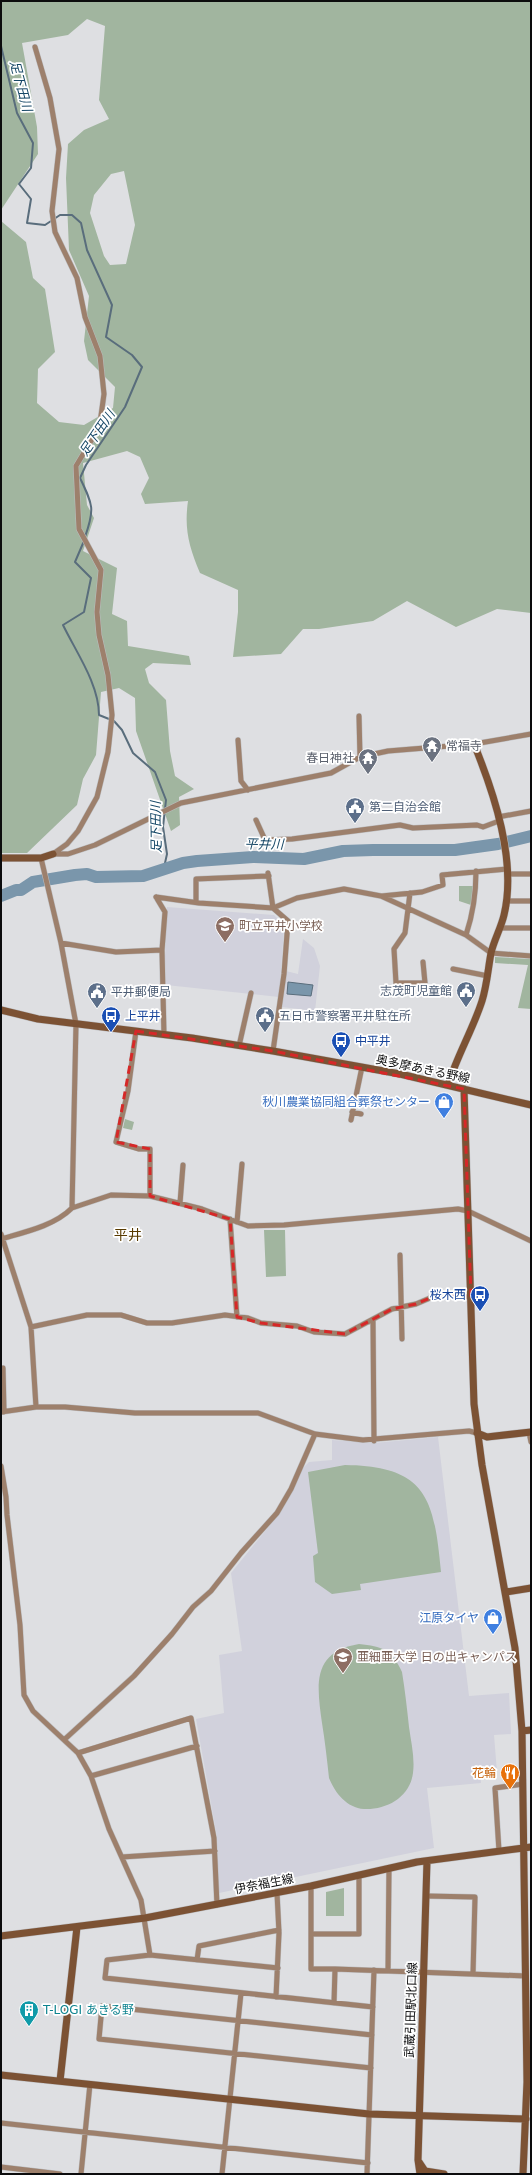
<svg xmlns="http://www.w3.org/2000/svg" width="532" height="2175" font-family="'DejaVu Sans','Noto Sans JP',sans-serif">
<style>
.built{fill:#d1d1dc}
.green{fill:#a1b59f;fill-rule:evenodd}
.water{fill:#7a96ab;stroke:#596d7c}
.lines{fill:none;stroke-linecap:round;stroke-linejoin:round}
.stream{stroke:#596d7c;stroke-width:2}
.river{stroke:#7a96ab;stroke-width:12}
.street-casing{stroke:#bcbdc0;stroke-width:6}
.secondary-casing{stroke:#bcbdc0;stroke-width:8}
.street{stroke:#9d806c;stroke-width:5}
.secondary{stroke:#7c5234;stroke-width:7}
.marked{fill:none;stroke:#d62828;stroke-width:3;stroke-dasharray:8 5;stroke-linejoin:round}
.labels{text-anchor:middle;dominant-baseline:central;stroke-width:3.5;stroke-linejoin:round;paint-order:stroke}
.worship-label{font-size:12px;fill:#5b616d;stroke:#fff;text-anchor:start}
.service-label{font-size:12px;fill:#4e5e75;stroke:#fff;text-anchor:start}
.education-label{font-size:12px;fill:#785e54;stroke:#fff;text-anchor:start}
.transit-label{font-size:12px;fill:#164399;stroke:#fff;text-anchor:start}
.street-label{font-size:12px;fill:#0c0c0d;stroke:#fff}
.shop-label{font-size:12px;fill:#366cbe;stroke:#fff;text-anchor:end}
.food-label{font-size:12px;fill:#c56008;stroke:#fff;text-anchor:end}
.culture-label{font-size:12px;fill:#0d838f;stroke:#fff;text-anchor:start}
.water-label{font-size:13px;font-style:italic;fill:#164766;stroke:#fff}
.quarter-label{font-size:14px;fill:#583a00;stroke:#fff}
</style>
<rect width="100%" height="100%" fill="#dedfe2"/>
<path class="built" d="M167,907L274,915L283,924L284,929L279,997L166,985L165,957Z
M303,939L314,948L320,966L315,1011L282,1007L286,971L298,974Z
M438,1437L469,1696L509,1693L511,1734L494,1735L497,1772L480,1773L481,1783L427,1788L434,1848L219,1893L217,1837L196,1719L224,1713L219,1655L242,1651L231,1573L279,1514L303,1468L309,1462L332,1460V1440L374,1443Z"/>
<path class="green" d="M1,1H531V613L497,609L456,627L407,601L373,621L319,629H303L281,654L233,657L238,612V590L200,573C189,547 184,529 188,501L145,504L141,494L149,478L140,457L127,451L83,463L87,505L94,518L83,551L117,568L112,614L127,621L128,646L189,656L191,665L153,663L145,669L149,683L166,700L170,751L175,776L194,789L179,797L180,825L171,831L136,731L135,698L119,688L101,692L96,755L83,779L77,805L27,853H1V221L26,242L33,278L45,289L55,352L38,369L37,403L59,422L84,425L113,408L115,387L88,360L84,341L89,296L69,250L66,178L68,144L84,130L109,119L99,100L105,26L87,19L68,35L22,43L37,127L38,154L1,210ZM124,171L135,225L126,264L110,265L104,256L90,213L94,195L111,174Z
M459,886H473L471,905L459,901Z
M495,957L531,959V1009L518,1008L528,965L495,963Z
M125,1119L134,1122L132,1130L123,1128Z
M264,1230H285L286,1276L266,1277Z
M345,1465C428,1466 434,1500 441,1572L360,1584L361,1590L332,1594L315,1582L313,1556L318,1553L308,1472Z
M359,1644C382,1646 392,1650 402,1672C405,1690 407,1709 409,1727C411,1742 415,1758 413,1773C410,1797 387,1810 364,1809C347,1808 335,1793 329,1778C327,1760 325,1741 322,1723C317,1686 311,1652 359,1644Z
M344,1888V1916H326V1892Z"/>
<path class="water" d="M288,982L313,985L311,996L287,994Z"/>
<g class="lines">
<path class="stream" d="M1,46L17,113L33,143L31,168L19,184L31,199L27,223L45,225L60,215H72L81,223L87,250L112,305L106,337L132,355L142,367L125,407L86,465L80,478C93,505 95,509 85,537
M84,541L75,562L91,578L84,612L63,625C76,652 99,684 99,715L114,721L122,730L133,753L155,772L166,800L163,827L167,854L165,863L170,868"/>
<path class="river" d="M1,896L16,890H21L33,882L75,875L87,874L96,877L143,876L183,863L197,861L253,857L304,859L343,851L373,850H455L498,844L531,836"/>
<defs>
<path id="street" d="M35,47L50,98L59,149L52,211L55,232L77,278L85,317L100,356L104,394L100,423L97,431L76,466L79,529L101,570L97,612L99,635L108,675L112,715L108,752L97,797L78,831L67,844L53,854
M359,716L360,757
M238,740L241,781L248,790
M498,817L531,811
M256,820L266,842
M265,840L292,839L400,825L413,828L477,825L483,827L499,821
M54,854H68L95,845L181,803L331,773L360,757L388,751L474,744L531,734
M41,858L61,943L76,1024L72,1208
M268,873L273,908L288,921L284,974L273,1051
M508,874H531
M410,893L405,933L394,949L396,983H425L423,962
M382,896L422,892L443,885L442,875L507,869
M156,897L199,903L273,908L297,898L344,889L381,896L466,935L491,953L531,956
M156,897L165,912L162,950L164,1035
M196,901V879L269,876
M506,901H531
M500,928H531
M466,935C473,914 476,894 476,871
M61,943L116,952L162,950
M453,969L488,976
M136,1031L128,1091L116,1142L139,1149H150V1196
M239,1046L251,993
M352,1112L361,1114
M351,1120L362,1067
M180,1203L183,1165
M230,1219L237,1317
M237,1222L242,1164
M1,1234L31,1327L36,1407
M1,1239C25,1232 54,1226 72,1208L111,1195L150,1196L202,1209L248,1226L284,1225L458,1209L468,1211L531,1241
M400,1255L402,1339
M373,1321L374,1441
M31,1327L87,1315H121L147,1323H172L225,1315L248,1318L261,1323L297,1326L314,1332L345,1334L392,1309L416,1304L437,1295L471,1297
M3,1368L4,1412
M1,1412L36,1407H65L135,1413H258L315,1434L363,1440L469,1431L477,1433
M529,1432L531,1442
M1,1466L6,1497L7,1515L20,1625L24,1695L33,1711L78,1753L91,1776L109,1829L141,1900L150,1955
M65,1739L134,1676L172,1634L193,1607L211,1591L241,1553L277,1513L291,1489L315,1434
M78,1753L191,1718L214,1838L217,1905
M91,1776L197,1746
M499,1851L495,1788L523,1784
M122,1857L215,1851
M311,1886V1969H335
M426,1896L475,1897L473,1974
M311,1934H359V1875
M197,1960L199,1946L279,1930
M278,1968L150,1955L107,1960L105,1978L373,2007
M388,1971L389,1868
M276,1997L279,1933L277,1893
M334,2003L335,1969L526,1976
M371,2068L99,2039L102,2006L372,2035
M1,2123L368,2163
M1,2167L60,2174
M81,2174L90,2084
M222,2174L241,1993
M367,2174L374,1970"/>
<path id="secondary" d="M1,858H41L53,854
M1,1010L38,1019L192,1038L273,1051L400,1074L531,1105
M448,1085C457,1056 473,1029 482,1001C487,985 488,969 491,953C494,940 501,928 504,915C517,861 494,793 474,744
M464,1089L474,1404L482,1465L515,1648L522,1731L527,2082L523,2174
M477,1433L487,1437L531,1432
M506,1592L531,1588
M522,1731L531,1730
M1,1936L145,1918L311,1886L417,1862L531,1847
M1,2075L369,2114L526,2119
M60,2081L77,1927
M419,2162L425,2171L444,2174
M420,2174L418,2160L427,1861"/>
</defs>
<use href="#street" class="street-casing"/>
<use href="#secondary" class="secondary-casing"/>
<use href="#street" class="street"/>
<use href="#secondary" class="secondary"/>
</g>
<path class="marked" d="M136,1031L273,1051L464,1089L471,1297L437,1295L416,1304L392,1309L345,1334L261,1323L237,1317L230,1219L150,1196V1149L116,1142Z"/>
<defs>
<symbol id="temple-pin" viewBox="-11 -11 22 30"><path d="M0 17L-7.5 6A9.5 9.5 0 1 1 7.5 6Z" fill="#6b7280" stroke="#fff"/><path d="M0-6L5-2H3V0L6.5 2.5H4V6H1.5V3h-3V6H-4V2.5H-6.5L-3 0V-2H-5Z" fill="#fff"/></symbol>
<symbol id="civic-pin" viewBox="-11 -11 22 30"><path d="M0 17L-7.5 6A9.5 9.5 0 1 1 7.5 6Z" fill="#5c6f8a" stroke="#fff"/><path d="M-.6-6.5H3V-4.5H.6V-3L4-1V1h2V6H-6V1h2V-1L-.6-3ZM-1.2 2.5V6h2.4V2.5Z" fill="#fff"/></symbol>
<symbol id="school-pin" viewBox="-11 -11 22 30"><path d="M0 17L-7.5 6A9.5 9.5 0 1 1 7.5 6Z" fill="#8d6e63" stroke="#fff"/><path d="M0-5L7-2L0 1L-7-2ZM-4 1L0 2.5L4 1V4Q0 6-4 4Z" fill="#fff"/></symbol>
<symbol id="bus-pin" viewBox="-11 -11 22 30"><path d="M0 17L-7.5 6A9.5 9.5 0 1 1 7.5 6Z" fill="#1a4fb4" stroke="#fff"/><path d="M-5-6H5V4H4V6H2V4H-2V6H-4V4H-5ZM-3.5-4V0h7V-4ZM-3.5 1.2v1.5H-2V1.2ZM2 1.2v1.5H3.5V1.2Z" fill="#fff"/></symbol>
<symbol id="shop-pin" viewBox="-11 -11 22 30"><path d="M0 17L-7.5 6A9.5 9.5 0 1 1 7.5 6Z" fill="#3f7fe0" stroke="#fff"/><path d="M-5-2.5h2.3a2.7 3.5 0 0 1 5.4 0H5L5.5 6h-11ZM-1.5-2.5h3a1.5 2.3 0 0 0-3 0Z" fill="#fff"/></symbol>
<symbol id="university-pin" viewBox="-11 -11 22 30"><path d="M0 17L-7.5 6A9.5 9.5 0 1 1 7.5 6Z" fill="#8d6e63" stroke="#fff"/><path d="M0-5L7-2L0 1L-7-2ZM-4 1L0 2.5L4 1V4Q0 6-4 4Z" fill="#fff"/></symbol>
<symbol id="restaurant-pin" viewBox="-11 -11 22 30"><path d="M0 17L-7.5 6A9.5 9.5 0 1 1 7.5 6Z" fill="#e8710a" stroke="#fff"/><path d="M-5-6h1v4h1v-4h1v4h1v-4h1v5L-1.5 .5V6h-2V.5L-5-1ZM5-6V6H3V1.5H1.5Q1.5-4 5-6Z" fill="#fff"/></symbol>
<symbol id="building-pin" viewBox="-11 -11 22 30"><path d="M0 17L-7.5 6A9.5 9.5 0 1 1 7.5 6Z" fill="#0f9aa8" stroke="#fff"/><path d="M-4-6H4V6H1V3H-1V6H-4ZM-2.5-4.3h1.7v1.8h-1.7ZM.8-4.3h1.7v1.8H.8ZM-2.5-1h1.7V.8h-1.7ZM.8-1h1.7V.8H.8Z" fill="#fff"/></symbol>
</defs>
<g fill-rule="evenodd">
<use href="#temple-pin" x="421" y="735" width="22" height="30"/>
<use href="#temple-pin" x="357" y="747" width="22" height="30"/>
<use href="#civic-pin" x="344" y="796" width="22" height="30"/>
<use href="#school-pin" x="214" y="915" width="22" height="30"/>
<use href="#civic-pin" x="455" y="980" width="22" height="30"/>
<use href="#civic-pin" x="86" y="981" width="22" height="30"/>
<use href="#bus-pin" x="100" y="1005" width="22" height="30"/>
<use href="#civic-pin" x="254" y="1005" width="22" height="30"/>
<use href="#bus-pin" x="330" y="1030" width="22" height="30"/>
<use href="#shop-pin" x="433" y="1091" width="22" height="30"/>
<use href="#bus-pin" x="469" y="1284" width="22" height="30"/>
<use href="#shop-pin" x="482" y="1607" width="22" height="30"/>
<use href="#university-pin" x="332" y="1646" width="22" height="30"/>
<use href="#restaurant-pin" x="499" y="1762" width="22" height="30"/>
<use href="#building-pin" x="18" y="1999" width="22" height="30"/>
</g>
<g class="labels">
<g class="worship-label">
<text x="446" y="746">常福寺</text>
<text x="354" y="758" text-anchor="end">春日神社</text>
</g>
<g class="service-label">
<text x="369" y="807">第二自治会館</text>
<text x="452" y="991" text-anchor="end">志茂町児童館</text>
<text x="111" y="992">平井郵便局</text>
<text x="279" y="1016">五日市警察署平井駐在所</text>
</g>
<g class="education-label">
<text x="239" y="926">町立平井小学校</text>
<text x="357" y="1657">亜細亜大学 日の出キャンパス</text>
</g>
<g class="transit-label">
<text x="125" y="1016">上平井</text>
<text x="355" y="1041">中平井</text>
<text x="466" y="1295" text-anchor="end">桜木西</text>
</g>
<g class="street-label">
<text transform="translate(423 1069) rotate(12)">奥多摩あきる野線</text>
<text transform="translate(264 1884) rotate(-11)">伊奈福生線</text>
<text transform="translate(411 2010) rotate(-88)">武蔵引田駅北口線</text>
</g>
<g class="shop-label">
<text x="430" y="1102">秋川農業協同組合葬祭センター</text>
<text x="479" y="1618">江原タイヤ</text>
</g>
<g class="food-label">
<text x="496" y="1773">花輪</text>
</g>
<g class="culture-label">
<text x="43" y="2010">T-LOGI あきる野</text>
</g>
<g class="water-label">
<text transform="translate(21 86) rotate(75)">足下田川</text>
<text transform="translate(97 433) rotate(-56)">足下田川</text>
<text transform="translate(156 827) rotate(-91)">足下田川</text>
<text transform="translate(264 844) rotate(1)">平井川</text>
</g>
<g class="quarter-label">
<text x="128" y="1235">平井</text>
</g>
</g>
<rect width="532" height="2175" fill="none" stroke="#0c0c0d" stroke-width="4"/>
</svg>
